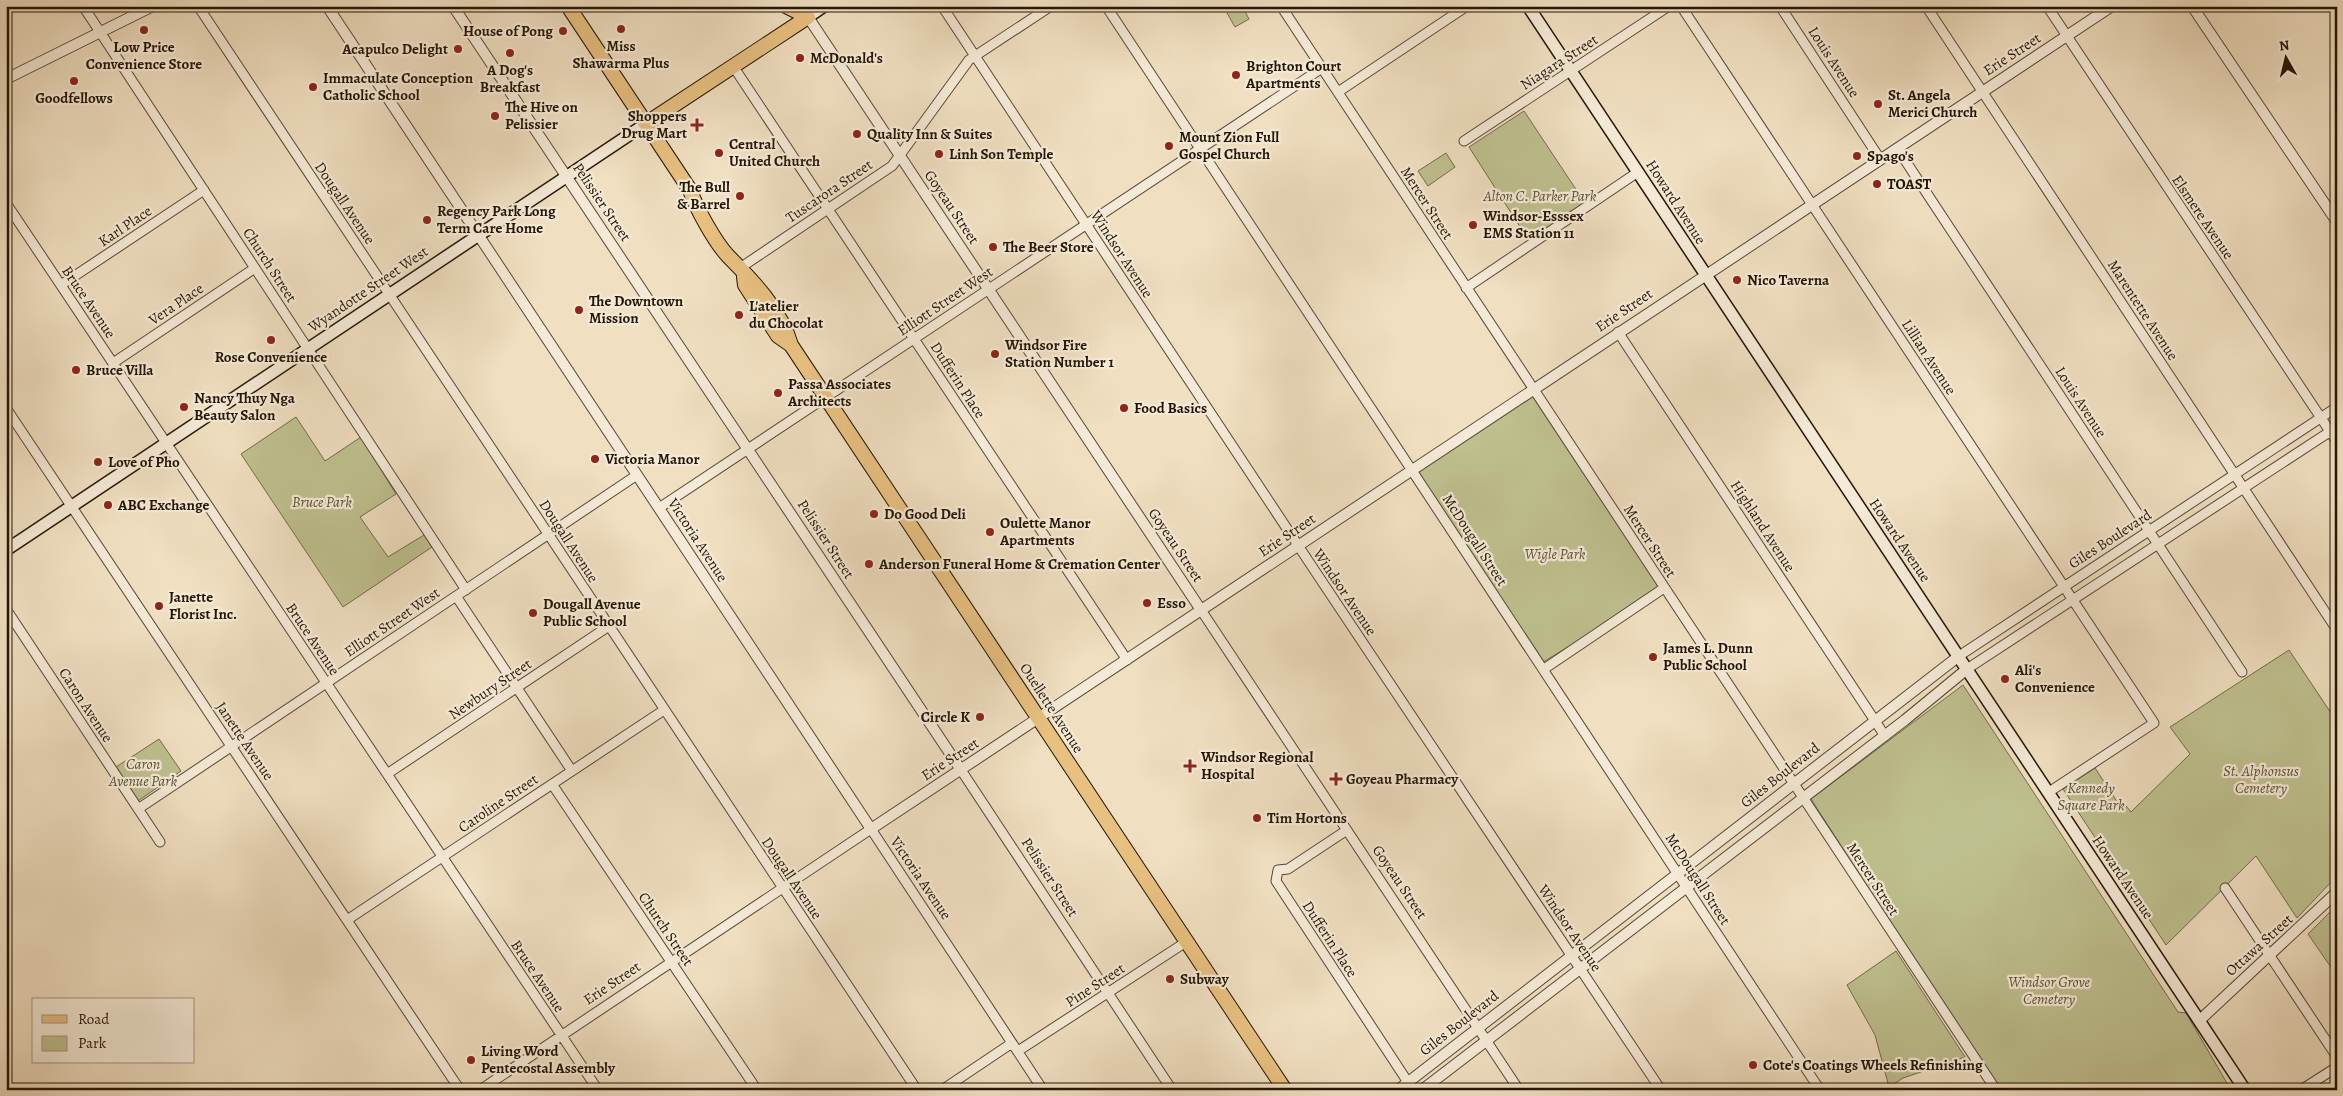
<svg xmlns="http://www.w3.org/2000/svg" width="2343" height="1096" font-family="Alegreya,serif">
<style>
.green{fill:#bfc08f;stroke:#726b4a}
.lines{fill:none;stroke-linecap:round;stroke-linejoin:round}
.minor-casing{stroke:#574833;stroke-width:11}
.tertiary-casing{stroke:#574833;stroke-width:12}
.secondary-casing{stroke:#241604;stroke-width:14}
.primary-casing{stroke:#241604;stroke-width:16}
.minor{stroke:#f5ead7;stroke-width:9}
.tertiary{stroke:#f5ead7;stroke-width:10}
.secondary{stroke:#f5ead7;stroke-width:11}
.primary{stroke:#e8c080;stroke-width:14}
.poi-dot{fill:#8f2418;stroke:#f5ead7;stroke-width:2}
.labels{text-anchor:middle;dominant-baseline:central;stroke-width:4.5;stroke-linejoin:round;paint-order:stroke}
.poi-label{font-size:15px;font-weight:bold;fill:#241604;stroke:#f5ead7;text-anchor:start}
.street-label{font-size:15px;fill:#241604;stroke:#f5ead7}
.park-label{font-size:15px;font-style:italic;fill:#5a5235;stroke:#f5ead7}
</style>
<rect width="100%" height="100%" fill="#f0dfc1"/>
<filter id="stains"><feTurbulence type="fractalNoise" baseFrequency=".004" numOctaves="4"/><feColorMatrix values="0 0 0 0 .2 0 0 0 0 .09 0 0 0 0 .02 0 0 0 .5 -.17"/></filter>
<radialGradient id="worn" r=".72"><stop offset=".6" stop-color="#630" stop-opacity="0"/><stop offset="1" stop-color="#630" stop-opacity=".3"/></radialGradient>
<path class="green" d="M1238,6H1242L1249,19L1235,27L1227,13Z
M1524,111L1587,206L1531,244L1469,147Z
M1446,153L1455,167L1428,186L1418,171Z
M1533,389L1664,588L1540,664L1412,469Z
M296,417L325,461L361,437L396,494L360,517L388,557L424,535L432,547L343,607L241,454Z
M2289,650L2337,722V876L2297,918L2256,856L2166,945L2063,789L2095,768L2118,803L2122,801L2131,812L2190,754L2170,727Z
M1963,685L2178,1012L2186,1013L2231,1090H1998L1811,799Z
M159,739L181,771L138,801L116,767Z
M2337,905V976L2308,934Z
M1896,951L1965,1057L1903,1078L1889,1087L1875,1035L1847,985Z"/>
<g class="lines">
<defs>
<path id="minor" d="M83,6L466,590
M198,6L917,1090
M942,6L1309,562L1661,1090
M1106,6L1820,1090
M1281,6L1996,1090
M1681,6L2154,723L2049,792
M1780,6L1880,159
M1926,6L2337,630
M2047,6L2337,442
M733,66L1127,660
M1338,92L1467,6
M1464,141L1669,6
M1897,148L2242,672
M6,203L598,1090
M740,268L892,166L969,60L1051,6
M61,285L204,190
M1466,288L1638,172
M1618,332L1885,736
M113,363L255,268
M6,408L460,1090
M659,508L1322,68
M456,596L572,771
M6,609L160,842
M1201,610L1519,1090
M1959,656L2337,407
M1544,669L1664,588
M1967,669L2337,427
M961,770L1172,1090
M387,774L609,626
M552,784L757,1090
M138,809L637,475
M1347,830L1288,869L1278,870L1276,881L1413,1090
M2225,888L2337,1057
M347,920L664,710
M1018,1051L1186,942
M480,1090L871,829L1043,1090
M942,1090L1012,1043
M2301,1090L2337,1067"/>
<path id="tertiary" d="M327,6L871,829L2112,6
M453,6L961,770
M2192,6L2337,222
M808,17L1201,610
M6,79L153,6
M2200,1020L2337,892
M1398,1090L1959,656
M1422,1090L1905,720L1967,669"/>
<path id="secondary" d="M1528,6L2245,1090
M808,17L824,6
M6,550L647,123"/>
<path id="primary" d="M568,6L690,190C696,208 715,242 728,256C753,281 781,310 791,345L1285,1090
M786,6L808,17
M647,123L808,17
M744,277L745,285L778,336L791,345"/>
</defs>
<use href="#minor" class="minor-casing"/>
<use href="#tertiary" class="tertiary-casing"/>
<use href="#secondary" class="secondary-casing"/>
<use href="#primary" class="primary-casing"/>
<use href="#minor" class="minor"/>
<use href="#tertiary" class="tertiary"/>
<use href="#secondary" class="secondary"/>
<use href="#primary" class="primary"/>
</g>
<g class="poi-dot">
<circle cx="621" cy="29" r="5"/>
<circle cx="144" cy="30" r="5"/>
<circle cx="563" cy="31" r="5"/>
<circle cx="458" cy="49" r="5"/>
<circle cx="510" cy="53" r="5"/>
<circle cx="800" cy="58" r="5"/>
<circle cx="1236" cy="75" r="5"/>
<circle cx="74" cy="81" r="5"/>
<circle cx="313" cy="87" r="5"/>
<circle cx="1878" cy="104" r="5"/>
<circle cx="495" cy="116" r="5"/>
<path d="M694.5 117.5h5v5h5v5h-5v5h-5v-5h-5v-5h5z"/>
<circle cx="857" cy="134" r="5"/>
<circle cx="1169" cy="146" r="5"/>
<circle cx="719" cy="153" r="5"/>
<circle cx="939" cy="154" r="5"/>
<circle cx="1857" cy="156" r="5"/>
<circle cx="1877" cy="184" r="5"/>
<circle cx="740" cy="196" r="5"/>
<circle cx="427" cy="220" r="5"/>
<circle cx="1473" cy="225" r="5"/>
<circle cx="993" cy="247" r="5"/>
<circle cx="1737" cy="280" r="5"/>
<circle cx="579" cy="310" r="5"/>
<circle cx="739" cy="315" r="5"/>
<circle cx="271" cy="340" r="5"/>
<circle cx="995" cy="354" r="5"/>
<circle cx="76" cy="370" r="5"/>
<circle cx="778" cy="393" r="5"/>
<circle cx="184" cy="407" r="5"/>
<circle cx="1124" cy="408" r="5"/>
<circle cx="595" cy="459" r="5"/>
<circle cx="98" cy="462" r="5"/>
<circle cx="108" cy="505" r="5"/>
<circle cx="874" cy="514" r="5"/>
<circle cx="990" cy="532" r="5"/>
<circle cx="869" cy="564" r="5"/>
<circle cx="1147" cy="603" r="5"/>
<circle cx="159" cy="606" r="5"/>
<circle cx="533" cy="613" r="5"/>
<circle cx="1653" cy="657" r="5"/>
<circle cx="2005" cy="679" r="5"/>
<circle cx="980" cy="717" r="5"/>
<path d="M1187.5 758.5h5v5h5v5h-5v5h-5v-5h-5v-5h5z"/>
<path d="M1333.5 771.5h5v5h5v5h-5v5h-5v-5h-5v-5h5z"/>
<circle cx="1257" cy="818" r="5"/>
<circle cx="1170" cy="979" r="5"/>
<circle cx="471" cy="1060" r="5"/>
<circle cx="1753" cy="1065" r="5"/>
</g>
<g class="labels">
<g class="poi-label">
<text x="553" y="31" text-anchor="end">House of Pong</text>
<text x="621" y="46" text-anchor="middle">Miss<tspan x="621" dy="17">Shawarma Plus</tspan></text>
<text x="144" y="47" text-anchor="middle">Low Price<tspan x="144" dy="17">Convenience Store</tspan></text>
<text x="448" y="49" text-anchor="end">Acapulco Delight</text>
<text x="810" y="58">McDonald's</text>
<text x="1246" y="66">Brighton Court<tspan x="1246" dy="17">Apartments</tspan></text>
<text x="510" y="70" text-anchor="middle">A Dog's<tspan x="510" dy="17">Breakfast</tspan></text>
<text x="323" y="78">Immaculate Conception<tspan x="323" dy="17">Catholic School</tspan></text>
<text x="1888" y="95">St. Angela<tspan x="1888" dy="17">Merici Church</tspan></text>
<text x="74" y="98" text-anchor="middle">Goodfellows</text>
<text x="505" y="107">The Hive on<tspan x="505" dy="17">Pelissier</tspan></text>
<text x="687" y="116" text-anchor="end">Shoppers<tspan x="687" dy="17">Drug Mart</tspan></text>
<text x="867" y="134">Quality Inn &amp; Suites</text>
<text x="1179" y="137">Mount Zion Full<tspan x="1179" dy="17">Gospel Church</tspan></text>
<text x="729" y="144">Central<tspan x="729" dy="17">United Church</tspan></text>
<text x="949" y="154">Linh Son Temple</text>
<text x="1867" y="156">Spago's</text>
<text x="1887" y="184">TOAST</text>
<text x="730" y="187" text-anchor="end">The Bull<tspan x="730" dy="17">&amp; Barrel</tspan></text>
<text x="437" y="211">Regency Park Long<tspan x="437" dy="17">Term Care Home</tspan></text>
<text x="1483" y="216">Windsor-Esssex<tspan x="1483" dy="17">EMS Station 11</tspan></text>
<text x="1003" y="247">The Beer Store</text>
<text x="1747" y="280">Nico Taverna</text>
<text x="589" y="301">The Downtown<tspan x="589" dy="17">Mission</tspan></text>
<text x="749" y="306">L'atelier<tspan x="749" dy="17">du Chocolat</tspan></text>
<text x="1005" y="345">Windsor Fire<tspan x="1005" dy="17">Station Number 1</tspan></text>
<text x="271" y="357" text-anchor="middle">Rose Convenience</text>
<text x="86" y="370">Bruce Villa</text>
<text x="788" y="384">Passa Associates<tspan x="788" dy="17">Architects</tspan></text>
<text x="194" y="398">Nancy Thuy Nga<tspan x="194" dy="17">Beauty Salon</tspan></text>
<text x="1134" y="408">Food Basics</text>
<text x="605" y="459">Victoria Manor</text>
<text x="108" y="462">Love of Pho</text>
<text x="118" y="505">ABC Exchange</text>
<text x="884" y="514">Do Good Deli</text>
<text x="1000" y="523">Oulette Manor<tspan x="1000" dy="17">Apartments</tspan></text>
<text x="879" y="564">Anderson Funeral Home &amp; Cremation Center</text>
<text x="169" y="597">Janette<tspan x="169" dy="17">Florist Inc.</tspan></text>
<text x="1157" y="603">Esso</text>
<text x="543" y="604">Dougall Avenue<tspan x="543" dy="17">Public School</tspan></text>
<text x="1663" y="648">James L. Dunn<tspan x="1663" dy="17">Public School</tspan></text>
<text x="2015" y="670">Ali's<tspan x="2015" dy="17">Convenience</tspan></text>
<text x="970" y="717" text-anchor="end">Circle K</text>
<text x="1201" y="757">Windsor Regional<tspan x="1201" dy="17">Hospital</tspan></text>
<text x="1346" y="779">Goyeau Pharmacy</text>
<text x="1267" y="818">Tim Hortons</text>
<text x="1180" y="979">Subway</text>
<text x="481" y="1051">Living Word<tspan x="481" dy="17">Pentecostal Assembly</tspan></text>
<text x="1763" y="1065">Cote's Coatings Wheels Refinishing</text>
</g>
<g class="street-label">
<text transform="translate(2012 54) rotate(-33)">Erie Street</text>
<text transform="translate(1559 62) rotate(-33)">Niagara Street</text>
<text transform="translate(1834 62) rotate(57)">Louis Avenue</text>
<text transform="translate(829 191) rotate(-34)">Tuscarora Street</text>
<text transform="translate(602 202) rotate(56)">Pelissier Street</text>
<text transform="translate(1676 202) rotate(57)">Howard Avenue</text>
<text transform="translate(345 203) rotate(56)">Dougall Avenue</text>
<text transform="translate(1427 203) rotate(57)">Mercer Street</text>
<text transform="translate(952 207) rotate(56)">Goyeau Street</text>
<text transform="translate(2203 217) rotate(56)">Elsmere Avenue</text>
<text transform="translate(125 226) rotate(-34)">Karl Place</text>
<text transform="translate(1122 254) rotate(57)">Windsor Avenue</text>
<text transform="translate(270 265) rotate(57)">Church Street</text>
<text transform="translate(368 289) rotate(-34)">Wyandotte Street West</text>
<text transform="translate(945 301) rotate(-34)">Elliott Street West</text>
<text transform="translate(89 302) rotate(56)">Bruce Avenue</text>
<text transform="translate(176 304) rotate(-34)">Vera Place</text>
<text transform="translate(1624 310) rotate(-34)">Erie Street</text>
<text transform="translate(2143 310) rotate(57)">Marentette Avenue</text>
<text transform="translate(1929 357) rotate(57)">Lillian Avenue</text>
<text transform="translate(958 380) rotate(57)">Dufferin Place</text>
<text transform="translate(2081 402) rotate(57)">Louis Avenue</text>
<text transform="translate(1763 526) rotate(57)">Highland Avenue</text>
<text transform="translate(1287 535) rotate(-34)">Erie Street</text>
<text transform="translate(826 539) rotate(57)">Pelissier Street</text>
<text transform="translate(2110 539) rotate(-33)">Giles Boulevard</text>
<text transform="translate(698 540) rotate(57)">Victoria Avenue</text>
<text transform="translate(1475 540) rotate(57)">McDougall Street</text>
<text transform="translate(1900 540) rotate(56)">Howard Avenue</text>
<text transform="translate(569 541) rotate(57)">Dougall Avenue</text>
<text transform="translate(1650 541) rotate(57)">Mercer Street</text>
<text transform="translate(1176 545) rotate(56)">Goyeau Street</text>
<text transform="translate(1345 592) rotate(56)">Windsor Avenue</text>
<text transform="translate(392 622) rotate(-34)">Elliott Street West</text>
<text transform="translate(313 639) rotate(56)">Bruce Avenue</text>
<text transform="translate(490 689) rotate(-34)">Newbury Street</text>
<text transform="translate(86 705) rotate(57)">Caron Avenue</text>
<text transform="translate(1052 708) rotate(57)">Ouellette Avenue</text>
<text transform="translate(245 741) rotate(56)">Janette Avenue</text>
<text transform="translate(950 759) rotate(-33)">Erie Street</text>
<text transform="translate(1780 775) rotate(-38)">Giles Boulevard</text>
<text transform="translate(498 803) rotate(-34)">Caroline Street</text>
<text transform="translate(1050 877) rotate(57)">Pelissier Street</text>
<text transform="translate(2123 877) rotate(56)">Howard Avenue</text>
<text transform="translate(792 878) rotate(56)">Dougall Avenue</text>
<text transform="translate(921 878) rotate(56)">Victoria Avenue</text>
<text transform="translate(1698 879) rotate(57)">McDougall Street</text>
<text transform="translate(1873 879) rotate(57)">Mercer Street</text>
<text transform="translate(1400 882) rotate(56)">Goyeau Street</text>
<text transform="translate(1570 928) rotate(56)">Windsor Avenue</text>
<text transform="translate(666 929) rotate(56)">Church Street</text>
<text transform="translate(1330 939) rotate(57)">Dufferin Place</text>
<text transform="translate(2259 945) rotate(-42)">Ottawa Street</text>
<text transform="translate(538 976) rotate(56)">Bruce Avenue</text>
<text transform="translate(612 983) rotate(-34)">Erie Street</text>
<text transform="translate(1095 985) rotate(-33)">Pine Street</text>
<text transform="translate(1459 1023) rotate(-38)">Giles Boulevard</text>
</g>
<g class="park-label">
<text x="1540" y="196">Alton C. Parker Park</text>
<text x="322" y="502">Bruce Park</text>
<text x="1555" y="554">Wigle Park</text>
<text x="143" y="764">Caron<tspan x="143" dy="17">Avenue Park</tspan></text>
<text x="2261" y="771">St. Alphonsus<tspan x="2261" dy="17">Cemetery</tspan></text>
<text x="2091" y="788">Kennedy<tspan x="2091" dy="17">Square Park</tspan></text>
<text x="2049" y="982">Windsor Grove<tspan x="2049" dy="17">Cemetery</tspan></text>
</g>
</g>
<rect width="2343" height="1096" fill="none" stroke="#f0dfc1" stroke-width="25"/>
<rect x="8" y="8" width="2328" height="1081" fill="none" stroke="#241604" stroke-width="2.5"/>
<rect x="12" y="12" width="2318" height="1071" fill="none" stroke="#241604"/>
<rect x="32" y="998" width="162" height="65" fill="#f5ead7" stroke="#a19583"/>
<rect x="42" y="1015" width="25" height="8" fill="#e8c080" stroke="#a19583"/>
<text x="78" y="1024" font-size="15" fill="#241604">Road</text>
<rect x="42" y="1036" width="25" height="15" fill="#bfc08f" stroke="#a19583"/>
<text x="78" y="1048" font-size="15" fill="#241604">Park</text>
<g transform="translate(2286 58) rotate(352)" stroke="#f5ead7" stroke-width="4" paint-order="stroke">
<path d="M0-4L9 19L0 12L-9 19Z" fill="#241604"/>
<text y="-8" font-size="14" font-weight="bold" text-anchor="middle" fill="#241604">N</text>
</g>
<rect width="100%" height="100%" filter="url(#stains)"/>
<rect width="100%" height="100%" fill="url(#worn)"/>
</svg>
